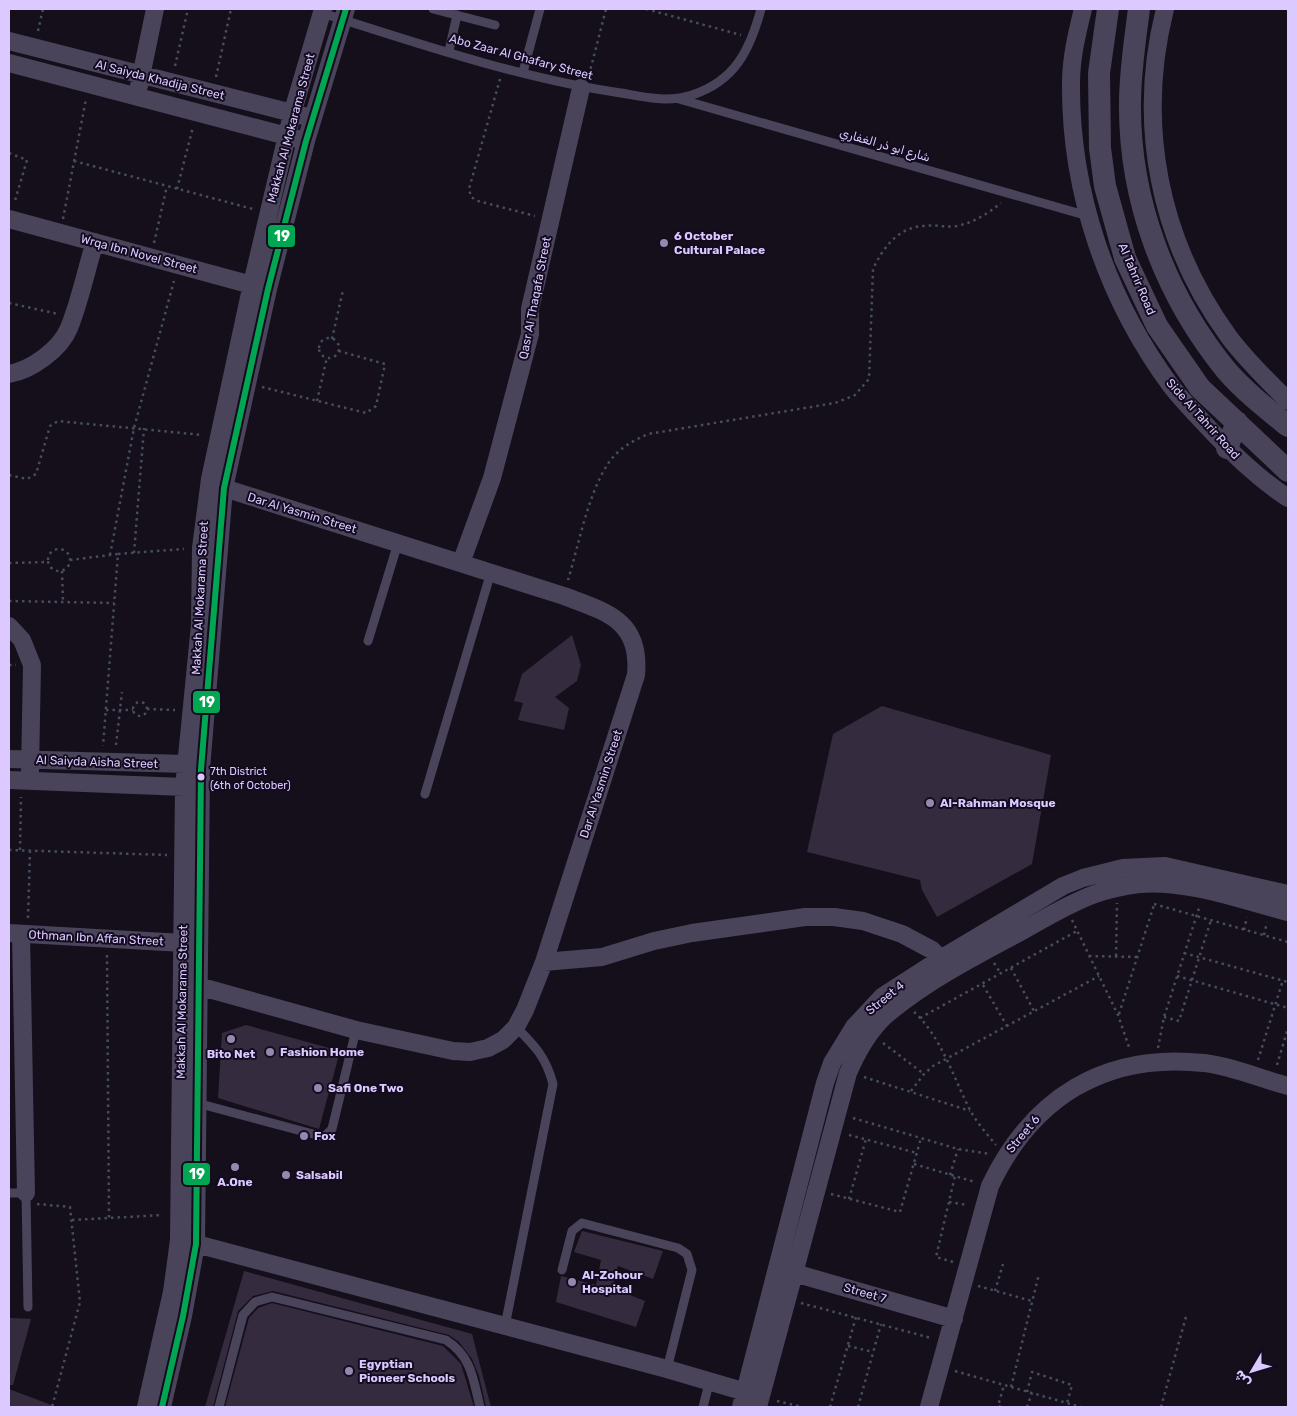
<svg xmlns="http://www.w3.org/2000/svg" width="1297" height="1416" font-family="Rubik,Vazirmatn,sans-serif">
<style>
.building{fill:#342c3e}
.lines{fill:none;stroke-linecap:round;stroke-linejoin:round}
.path{stroke:#454d5e;stroke-width:2.5;stroke-dasharray:2.5 4;stroke-linecap:butt}
.service{stroke:#4a445b;stroke-width:9}
.minor{stroke:#4a445b;stroke-width:18}
.tertiary{stroke:#4a445b;stroke-width:22}
.bus-1-casing{stroke:#130b1f;stroke-width:10}
.bus-1{stroke:#00a651;stroke-width:6}
.poi-dot{fill:#9588af;stroke:#130b1f;stroke-width:2}
.bus-dot{fill:#dbc9ff;stroke:#130b1f;stroke-width:2}
.labels{text-anchor:middle;dominant-baseline:central;stroke-width:4;stroke-linejoin:round;paint-order:stroke}
.bus-label{font-size:11px;fill:#dbc9ff;stroke:#130b1f;text-anchor:start}
.street-label{font-size:12px;fill:#dbc9ff;stroke:#130b1f}
.poi-label{font-size:12px;font-weight:bold;fill:#dbc9ff;stroke:#130b1f;text-anchor:start}
.line-badge{stroke:#130b1f;stroke-width:2}
.badge-label{font-size:14px;text-anchor:middle;font-weight:bold;fill:#fff}
</style>
<rect width="100%" height="100%" fill="#140f1a"/>
<path class="building" d="M572,635L581,665L577,681L555,697L569,708L564,730L518,720L523,703L514,701L522,674Z
M882,706L1051,755L1032,864L937,917L922,890L920,880L807,852L833,734Z
M246,1025L340,1051L319,1129L218,1098L222,1033Z
M582,1231L663,1251L653,1279L618,1266L612,1288L645,1301L636,1327L556,1302L561,1276L596,1285L601,1260L574,1252Z
M244,1271L472,1334L491,1407H486L479,1376L472,1359L459,1342L449,1335L273,1291L253,1296L238,1311L213,1407H205Z
M272,1303L443,1346L461,1364L474,1407H225L249,1318L258,1308Z
M9,1318L31,1319L13,1385H9Z
M9,1389L54,1406L53,1407H9Z"/>
<g class="lines">
<path class="path" d="M646,9L741,35
M38,31L43,9
M175,66L188,9
M589,75L606,9
M216,77L231,9
M500,79L469,189L471,197L478,201L535,216
M9,153L27,160L14,204
M74,161L253,209
M177,189L193,127
M63,219L86,99
M154,243L167,186
M9,303L58,314
M319 348a10 10 0 1 1 20 0a10 10 0 1 1-20 0Z
M332,339L343,290
M262,387L366,413L376,406L385,364L339,351
M317,401L327,357
M9,475L27,479L36,474L50,426L58,421L202,435
M48 560a11 11 0 1 1 22 0a11 11 0 1 1-22 0Z
M134,553L144,428
M118,554L184,549
M110,555L134,428L174,281
M70,560L118,554L103,746
M9,563L48,562
M62,571L63,602
M568,580C579,545 591,476 618,452C627,444 637,439 648,434L835,403L855,395L869,379L873,269C883,248 897,228 923,226C934,224 946,228 957,226C975,222 987,214 1001,203
M9,601L114,603
M9,665H16
M133 709a7 7 0 1 1 14 0a7 7 0 1 1-14 0Z
M147,709L175,710
M106,710H133
M116,745L122,692
M9,850L167,855
M20,850L21,797
M1154,904L1288,942
M28,918L30,851
M1072,920L1118,1015L1130,1050
M1244,930L1247,917
M1264,935L1267,922
M1184,953L1288,982
M107,955L109,1218
M1089,956L1137,957
M1116,956L1117,903
M994,963L1001,974
M1011,968L1034,1011
M1177,976L1288,1008
M983,985L1007,1026
M914,1012C941,1036 954,1079 970,1110C977,1123 987,1134 996,1145
M1119,1014L1154,905
M1164,1017L1179,1021L1211,920
M920,1018L1077,931
M883,1043L924,1074
M1158,1048L1164,1017L1200,905
M1258,1060L1283,980
M1277,1065L1288,1028
M864,1077L970,1111
M911,1091L924,1074L933,1066L1099,976
M853,1118L958,1149L990,1154
M849,1135L917,1153
M914,1164L975,1182
M950,1175L958,1149
M831,1194L900,1212L921,1138
M849,1199L866,1139
M949,1202L967,1205
M37,1204L70,1207L80,1302L52,1407
M72,1220L163,1215
M953,1262L936,1257L955,1176
M978,1286L1032,1301
M995,1291L1003,1264
M801,1303L931,1338
M848,1346L873,1352
M955,1371L1081,1407
M1011,1387L1039,1274
M1027,1392L1032,1372L1072,1385L1066,1407
M777,1401L803,1407
M830,1407L856,1317
M858,1407L881,1324
M1001,1407L998,1406L1004,1385
M1027,1407L1032,1393
M1161,1407L1187,1313"/>
<path class="service" d="M433,9L495,25
M322,13C417,43 522,79 621,93C644,97 668,103 692,95C735,81 750,50 761,9
M449,51L457,15
M523,72L540,9
M679,99L1088,216
M368,641L398,543
M425,794L491,572
M197,1103L324,1137L332,1129L356,1030
M9,1193H26L28,1307
M562,1270L572,1231L582,1223L678,1248L687,1254L692,1270L667,1369
M505,1326L553,1084C546,1057 535,1046 516,1027
M219,1407L243,1315L255,1302L272,1297L446,1340C472,1357 473,1379 480,1407
M703,1407L710,1380"/>
<path class="minor" d="M1083,9C1077,33 1071,58 1071,83C1070,192 1107,299 1171,386C1181,399 1193,411 1204,423C1230,451 1256,477 1288,498
M1165,9C1136,124 1159,241 1229,337C1246,360 1268,381 1288,401
M9,41L304,116
M9,63L298,139
M139,86L155,9
M9,219L263,288
M9,374C31,370 60,350 69,328C80,301 86,270 95,242
M461,563L492,478L530,334V309L581,88
M9,626L22,640L32,665L30,771
M9,759L186,764
M9,780L184,787
M9,933L183,943
M21,934L26,1193
M544,962L602,957L654,941L692,933L805,917H834L863,921L902,934L932,950L947,966
M198,986L356,1030L453,1051L470,1052L488,1048L503,1040L516,1027L525,1010L544,962L636,675C641,620 606,612 564,596L224,488
M185,1241L667,1369L756,1395
M784,1270L954,1319
M146,1407L172,1292L179,1240L184,787L200,625L201,548L210,479L252,284L292,114L323,9
M162,1407L183,1316L196,1244L201,769L224,488L268,289L306,141L346,9
M741,1407L825,1083L832,1063L854,1027L883,996L942,958L1063,886L1083,878L1123,868L1165,866L1288,894
M758,1407L848,1073C857,1052 868,1032 885,1016C926,981 977,955 1024,930C1047,917 1070,903 1095,894C1109,889 1124,886 1139,884C1189,880 1241,900 1288,912
M929,1407L990,1186C1032,1098 1104,1052 1204,1063C1232,1066 1261,1079 1288,1086"/>
<path class="tertiary" d="M1108,9L1099,73L1100,148L1105,186L1125,258L1157,326L1200,388L1288,471
M1139,9C1135,40 1130,72 1130,103C1129,200 1165,295 1226,370C1244,391 1267,409 1288,426
M1227,448L1237,422"/>
<defs>
<path id="bus-1" d="M162,1407L183,1316L196,1244L201,769L224,488L268,289L306,141L346,9"/>
</defs>
<use href="#bus-1" class="bus-1-casing"/>
<use href="#bus-1" class="bus-1"/>
</g>
<g class="poi-dot">
<circle cx="664" cy="243" r="5"/>
<circle cx="930" cy="803" r="5"/>
<circle cx="231" cy="1039" r="5"/>
<circle cx="270" cy="1052" r="5"/>
<circle cx="318" cy="1088" r="5"/>
<circle cx="304" cy="1136" r="5"/>
<circle cx="235" cy="1167" r="5"/>
<circle cx="286" cy="1175" r="5"/>
<circle cx="572" cy="1282" r="5"/>
<circle cx="349" cy="1371" r="5"/>
</g>
<circle class="bus-dot" cx="201" cy="777" r="4.5"/>
<g class="labels">
<g class="bus-label">
<text x="210" y="771">7th District<tspan x="210" dy="14">(6th of October)</tspan></text>
</g>
<g class="street-label">
<text transform="translate(521 57) rotate(15)">Abo Zaar Al Ghafary Street</text>
<text transform="translate(160 80) rotate(14)">Al Saiyda Khadija Street</text>
<text transform="translate(291 128) rotate(-75)">Makkah Al Mokarama Street</text>
<text transform="translate(885 145) rotate(16)">شارع ابو ذر الغفاري</text>
<text transform="translate(139 254) rotate(15)">Wrqa Ibn Novel Street</text>
<text transform="translate(1137 279) rotate(67)">Al Tahrir Road</text>
<text transform="translate(535 298) rotate(-79)">Qasr Al Thaqafa Street</text>
<text transform="translate(1203 419) rotate(48)">Side Al Tahrir Road</text>
<text transform="translate(302 513) rotate(17)">Dar Al Yasmin Street</text>
<text transform="translate(200 598) rotate(-87)">Makkah Al Mokarama Street</text>
<text transform="translate(97 762) rotate(2)">Al Saiyda Aisha Street</text>
<text transform="translate(601 784) rotate(-72)">Dar Al Yasmin Street</text>
<text transform="translate(96 938) rotate(3)">Othman Ibn Affan Street</text>
<text transform="translate(885 998) rotate(-39)">Street 4</text>
<text transform="translate(182 1002) rotate(-89)">Makkah Al Mokarama Street</text>
<text transform="translate(1023 1134) rotate(-50)">Street 6</text>
<text transform="translate(865 1293) rotate(16)">Street 7</text>
</g>
<g class="poi-label">
<text x="674" y="236">6 October<tspan x="674" dy="14">Cultural Palace</tspan></text>
<text x="940" y="803">Al-Rahman Mosque</text>
<text x="280" y="1052">Fashion Home</text>
<text x="231" y="1054" text-anchor="middle">Bito Net</text>
<text x="328" y="1088">Safi One Two</text>
<text x="314" y="1136">Fox</text>
<text x="296" y="1175">Salsabil</text>
<text x="235" y="1182" text-anchor="middle">A.One</text>
<text x="582" y="1275">Al-Zohour<tspan x="582" dy="14">Hospital</tspan></text>
<text x="359" y="1364">Egyptian<tspan x="359" dy="14">Pioneer Schools</tspan></text>
</g>
</g>
<g class="line-badge">
<rect x="267" y="224" width="29" height="24" rx="5" fill="#00a651"/>
<rect x="192" y="690" width="29" height="24" rx="5" fill="#00a651"/>
<rect x="182" y="1162" width="29" height="24" rx="5" fill="#00a651"/>
</g>
<g class="badge-label">
<text x="282" y="241">19</text>
<text x="207" y="707">19</text>
<text x="197" y="1179">19</text>
</g>
<rect width="1297" height="1416" fill="none" stroke="#dbc9ff" stroke-width="20"/>
<g transform="translate(1252 1371) rotate(232)" stroke="#130b1f" stroke-width="4" paint-order="stroke">
<path d="M0-4L9 19L0 12L-9 19Z" fill="#dbc9ff"/>
<text y="-8" font-size="14" font-weight="bold" text-anchor="middle" fill="#dbc9ff">ش</text>
</g>
</svg>
